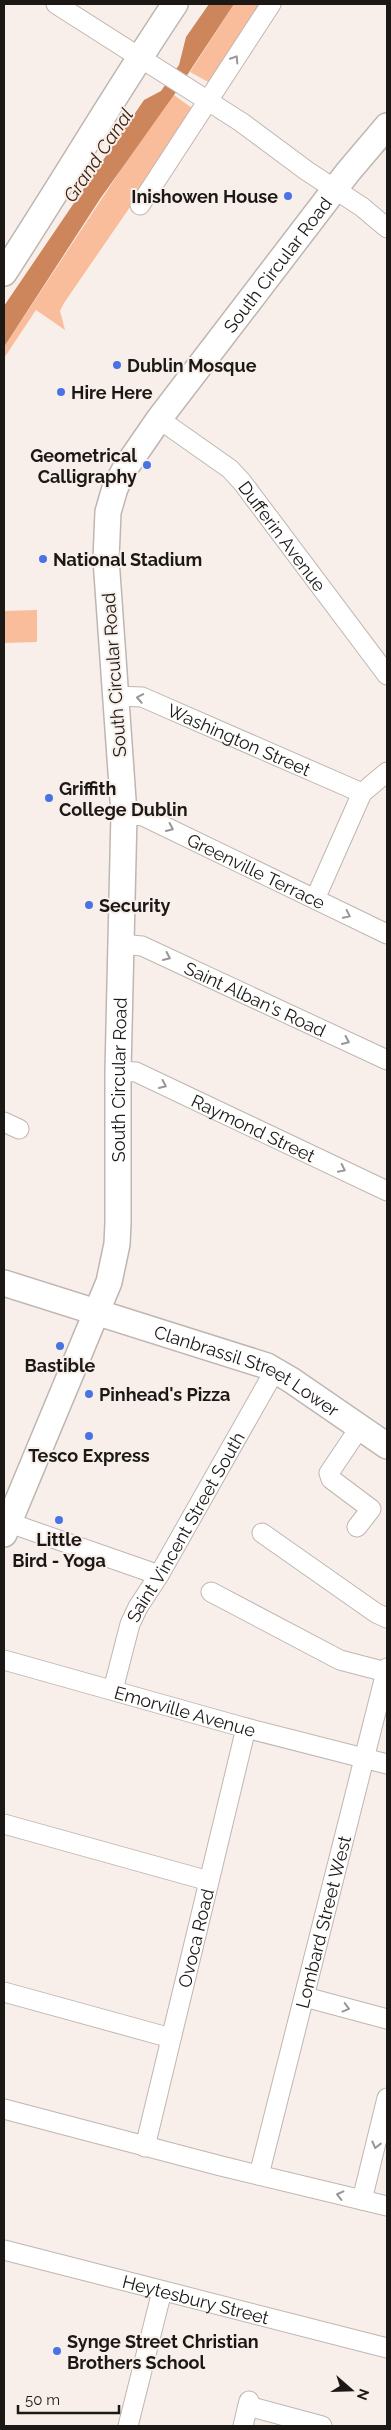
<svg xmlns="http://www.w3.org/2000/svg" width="391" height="2430" font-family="Raleway,sans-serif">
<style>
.green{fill:#fabd9b}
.water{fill:#cd855b}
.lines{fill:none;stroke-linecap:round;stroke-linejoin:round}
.minor-casing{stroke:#bfb6b1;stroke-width:21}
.major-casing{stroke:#bfb6b1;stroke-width:28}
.minor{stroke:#fff;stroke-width:19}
.major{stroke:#fff;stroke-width:25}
.oneway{stroke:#989796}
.poi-dot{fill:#4972e4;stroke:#f8efea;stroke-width:2}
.labels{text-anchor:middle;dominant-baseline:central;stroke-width:4;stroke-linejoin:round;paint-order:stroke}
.poi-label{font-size:18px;font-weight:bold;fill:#1b1816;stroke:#f8efea;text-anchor:start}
.street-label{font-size:18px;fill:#1b1816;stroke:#f8efea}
.water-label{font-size:19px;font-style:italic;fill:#3f210f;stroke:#f8efea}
</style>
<rect width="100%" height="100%" fill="#f8efea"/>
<path class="green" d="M234,4H261L228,52V62L212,84L190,72Z
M174,95L196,111L64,303L60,311L65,330L36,310L4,358V347L126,162Z
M37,610V642L4,643V611Z"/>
<path class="water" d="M209,4H234L174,95L100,199L4,347V306L144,100L161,91L179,65L186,37Z"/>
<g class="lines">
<defs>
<g id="minor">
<path d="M56,4L241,122L307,171L362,207L387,228"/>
<path d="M140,205L271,4"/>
<path id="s1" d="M159,419L230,469L242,482L387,675"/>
<path id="s2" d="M116,696L142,697L362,793"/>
<path id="s3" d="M124,814L143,816L387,934"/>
<path d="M315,899L362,793L387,772"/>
<path id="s4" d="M121,944L142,946L387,1060"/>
<path id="s5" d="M118,1071L136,1072L387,1191"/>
<path d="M4,1122L19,1129"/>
<path d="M4,1521L159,1575"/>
<path d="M357,1527L371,1509L331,1479L329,1473L360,1427"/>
<path d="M262,1533L376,1613L387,1618"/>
<path d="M211,1592L340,1660L386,1672"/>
<path id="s6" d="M4,1660L246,1728L387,1764"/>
<path id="s7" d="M113,1690L130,1624L138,1607L159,1575L275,1370"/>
<path d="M4,1824L209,1881"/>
<path d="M4,1992L171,2038"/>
<path d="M305,1997L387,2019"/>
<path d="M4,2109L221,2166L387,2206"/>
<path id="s8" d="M145,2147L246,1728"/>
<path id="s9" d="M259,2175L387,1668"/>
<path d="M362,2200L387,2098"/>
<path id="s10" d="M4,2250L387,2348"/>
<path d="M248,2406L322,2426"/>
<path d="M128,2426L162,2291"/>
<path d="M243,2426L249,2401"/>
</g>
<g id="major">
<path d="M4,273C62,184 116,92 175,4"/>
<path id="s11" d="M4,1283L267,1366L291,1380L387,1446"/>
<path id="s12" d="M4,1534L109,1282L117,1244L118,1223V1071L124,814L106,559L108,512L115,488L126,467L159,419L348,172L387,126"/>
</g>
</defs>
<use href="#minor" class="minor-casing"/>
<use href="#major" class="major-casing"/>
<use href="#minor" class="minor"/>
<use href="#major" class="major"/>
</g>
<defs><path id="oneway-chevron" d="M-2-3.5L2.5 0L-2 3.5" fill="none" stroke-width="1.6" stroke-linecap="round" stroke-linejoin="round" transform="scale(1.25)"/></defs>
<g class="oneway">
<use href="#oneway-chevron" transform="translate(235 59) rotate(-57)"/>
<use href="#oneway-chevron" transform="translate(140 698) rotate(-170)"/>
<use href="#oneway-chevron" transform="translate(170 828) rotate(25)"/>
<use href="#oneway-chevron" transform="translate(347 915) rotate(26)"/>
<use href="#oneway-chevron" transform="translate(167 957) rotate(25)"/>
<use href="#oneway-chevron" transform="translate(346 1041) rotate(25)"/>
<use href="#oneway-chevron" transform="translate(163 1085) rotate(25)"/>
<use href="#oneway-chevron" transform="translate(342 1169) rotate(26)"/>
<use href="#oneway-chevron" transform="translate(346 2008) rotate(15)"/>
<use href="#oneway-chevron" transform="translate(376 2145) rotate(104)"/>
<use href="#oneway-chevron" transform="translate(340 2195) rotate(-166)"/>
</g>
<g class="poi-dot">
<circle cx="288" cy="196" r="5"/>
<circle cx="117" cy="365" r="5"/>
<circle cx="61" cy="392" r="5"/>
<circle cx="147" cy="465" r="5"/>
<circle cx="43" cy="559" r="5"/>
<circle cx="49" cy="798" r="5"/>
<circle cx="89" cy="905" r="5"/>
<circle cx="60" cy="1346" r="5"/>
<circle cx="89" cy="1394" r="5"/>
<circle cx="89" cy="1436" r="5"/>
<circle cx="59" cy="1520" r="5"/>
<circle cx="57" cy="2351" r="5"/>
</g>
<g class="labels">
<g class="poi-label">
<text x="278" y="196" text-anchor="end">Inishowen House</text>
<text x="127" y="365">Dublin Mosque</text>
<text x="71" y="392">Hire Here</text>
<text x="137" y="455" text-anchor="end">Geometrical<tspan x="137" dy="21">Calligraphy</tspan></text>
<text x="53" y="559">National Stadium</text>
<text x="59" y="788">Griffith<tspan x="59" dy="21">College Dublin</tspan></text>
<text x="99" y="905">Security</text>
<text x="60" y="1365" text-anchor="middle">Bastible</text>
<text x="99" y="1394">Pinhead's Pizza</text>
<text x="89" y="1455" text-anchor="middle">Tesco Express</text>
<text x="59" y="1539" text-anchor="middle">Little<tspan x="59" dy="21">Bird - Yoga</tspan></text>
<text x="67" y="2341">Synge Street Christian<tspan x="67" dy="21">Brothers School</tspan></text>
</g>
<g class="street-label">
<text stroke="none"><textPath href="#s12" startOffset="1346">South Circular Road</textPath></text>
<text stroke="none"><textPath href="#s1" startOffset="172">Dufferin Avenue</textPath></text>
<text transform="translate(114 675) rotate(-94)">South Circular Road</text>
<text stroke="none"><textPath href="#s2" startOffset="132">Washington Street</textPath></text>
<text stroke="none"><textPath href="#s3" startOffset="145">Greenville Terrace</textPath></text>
<text stroke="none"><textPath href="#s4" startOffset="146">Saint Alban's Road</textPath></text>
<text stroke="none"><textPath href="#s12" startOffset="476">South Circular Road</textPath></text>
<text stroke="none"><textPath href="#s5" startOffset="148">Raymond Street</textPath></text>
<text stroke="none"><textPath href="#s11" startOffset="259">Clanbrassil Street Lower</textPath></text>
<text stroke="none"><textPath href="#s7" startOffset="180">Saint Vincent Street South</textPath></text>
<text stroke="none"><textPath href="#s6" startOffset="188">Emorville Avenue</textPath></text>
<text stroke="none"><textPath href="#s9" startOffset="261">Lombard Street West</textPath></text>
<text stroke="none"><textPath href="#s8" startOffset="215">Ovoca Road</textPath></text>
<text stroke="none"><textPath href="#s10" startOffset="198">Heytesbury Street</textPath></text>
</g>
<g class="water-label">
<text transform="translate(98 155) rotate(-56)">Grand Canal</text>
</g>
</g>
<rect width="391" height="2430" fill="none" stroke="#1b1816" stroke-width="10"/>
<g transform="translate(351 2390) rotate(110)" stroke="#f8efea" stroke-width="4" paint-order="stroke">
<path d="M0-4L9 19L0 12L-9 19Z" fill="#1b1816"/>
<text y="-8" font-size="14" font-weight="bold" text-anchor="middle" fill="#1b1816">N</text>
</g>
<path d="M18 2405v8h101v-8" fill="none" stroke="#1b1816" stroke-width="2.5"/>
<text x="25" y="2405" font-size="15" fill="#1b1816" stroke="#f8efea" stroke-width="4" paint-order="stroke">50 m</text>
</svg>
